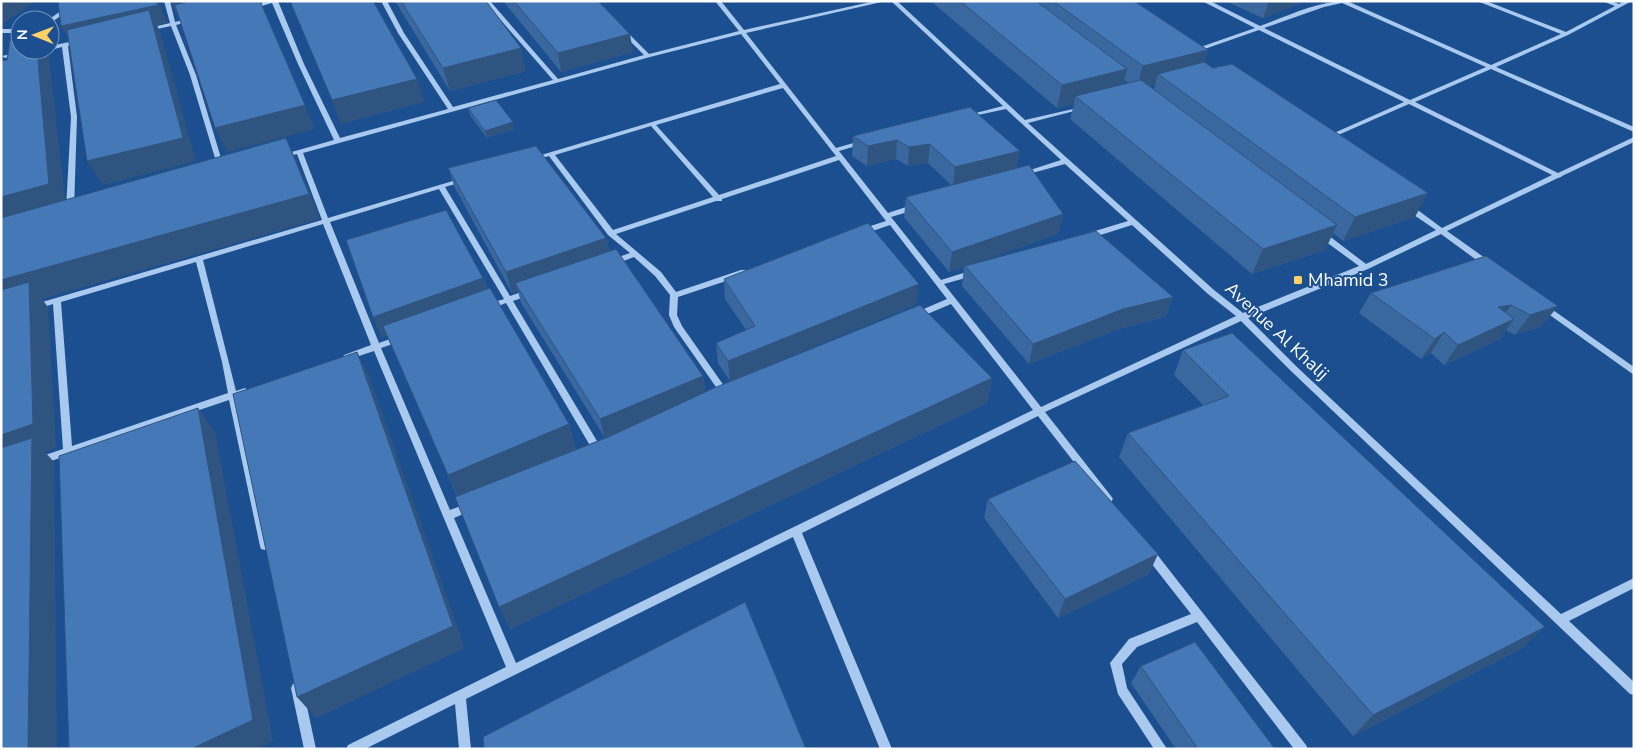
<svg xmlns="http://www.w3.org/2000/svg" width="1635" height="750" font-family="'Nunito Sans',sans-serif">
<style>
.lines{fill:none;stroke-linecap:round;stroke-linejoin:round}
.minor{fill:#a9c9ee;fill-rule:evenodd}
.wall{fill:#3a679d;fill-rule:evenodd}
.shaded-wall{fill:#305480}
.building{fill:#4478b7;stroke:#305480}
.poi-dot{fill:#ffd166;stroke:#1b4f8f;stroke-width:2}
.labels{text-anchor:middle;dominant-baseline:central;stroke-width:4;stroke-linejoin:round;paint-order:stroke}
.poi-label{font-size:18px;fill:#fff;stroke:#1b4f8f;text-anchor:start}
.street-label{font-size:18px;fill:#fff;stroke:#1b4f8f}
</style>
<rect width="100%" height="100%" fill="#1b4f8f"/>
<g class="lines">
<path class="minor" d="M75,1H82L52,22L50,23V20H48Z
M164,1H170L175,22L192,18L195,20L176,25L196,75L224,168L223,169H219L218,168L190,75L171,26L148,31L145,29L170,23Z
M267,1H278L304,64L340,138L448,109L398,33L381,1H387L404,33L453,107L553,80L484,1H490L558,79L644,55L621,32V30H625L649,54L739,31L715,1H721L744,30L875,1H886L746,33L836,148L864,140L866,141V143L839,151L888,213L912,205H918V209L891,217L941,280L973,270L976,271L977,273L976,275L944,284L1041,407L1236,316L1208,294L1132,225L1091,238H1085L1084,236L1085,234L1128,221L1065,164L1025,175H1021V173L1061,160L1006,109L964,118V116L1003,106L891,1H897L1025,120L1086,106V108L1028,123L1214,290L1243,313L1359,266L1318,236L1317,234L1318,232H1324L1366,264L1436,230L1405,209V205H1411L1442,228L1552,175L1409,104L1329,139H1325V137L1404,102L1259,30L1196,52H1192V50L1255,28L1202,1H1210L1260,26C1288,16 1317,1 1347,1L1491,65L1561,34L1477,1H1486L1566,32L1615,6L1602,1H1611L1619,4L1624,1H1632L1568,35L1496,67L1634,127V132L1491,69L1415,102L1558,173L1634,137V142L1562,176L1561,177L1558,178L1447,231L1492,263L1493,265L1492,267H1486L1441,234L1368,269L1248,318L1297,367L1561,614L1634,578V588L1569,621L1634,682V695L1630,694L1291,371L1241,321L1045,412L1111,496L1113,499L1111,502L1108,503L1105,502L1038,416L802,533L892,749H880L793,537L466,699L471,749H459L455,704L365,749H346L348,745L506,667L374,351L347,360L343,357L344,355L371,345L323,224L203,260L236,391L245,388L249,391L248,393L238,397L270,546L269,549L265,550L261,549L260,546L229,400L72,453L71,460H65L63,457L39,465L36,464L34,461L36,458L63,449L53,304L35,310L32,309L31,307L32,305L322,220L297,154L283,158L280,156L281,155L334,140L298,64L272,3L251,9L248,7ZM1342,3L1486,67L1410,100L1264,28L1324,7ZM741,34L780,84L531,158L530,159L533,161L549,156L608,235L630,253L610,260L609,262L610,264H616L634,257L655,276L670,295L669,315L674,327L723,397H729L730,395L729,393L682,326L677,315L678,297L747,274L748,272L747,270H741L676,292L661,272L616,234L716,201H722V199L839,160L886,221L858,230L857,232L858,234H864L890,225L947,299L912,314L911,316L912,318H918L951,304L1033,410L516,663L454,518L475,509L476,506L475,503L471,502L450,510L381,348L404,340L405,338L401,335L379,343L330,222L439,189L504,299L485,305L484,307L485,309L488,310L506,303L595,454H601L603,451L513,301L533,294L534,292L530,289L510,296L445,187L465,181V179L463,178L328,218L303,153L650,57ZM783,88L836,156L719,195L656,125ZM651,126L713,197L613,230L555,155ZM196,262L222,362L228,393L72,446L61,302Z
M1,29H20V33H1Z
M79,40L82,42L81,43L68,46L77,117L74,209L70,211L66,209L71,117L62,47L50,50V46Z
M28,50H41L38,52L5,58L2,56Z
M1543,303L1634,367V375L1540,308L1539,306Z
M1148,547L1152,548L1306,745L1308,749H1294L1197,622L1137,647L1122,664L1127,688L1167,749H1154L1118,694L1110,663L1129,639L1191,614L1144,554L1143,551L1144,548Z
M297,683L301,684L303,688L316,749H304L291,688L293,684Z"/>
</g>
<path class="wall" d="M395,1H486L526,71L450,91Z
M503,1H598L633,52L561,72Z
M934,1H1134L1208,50L1204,62L1415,217L1343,241L1333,233L1325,250L1252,274L1070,119L1074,104L1057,108L933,3ZM1124,80L1128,83L1123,84ZM1155,84L1154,89L1149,86Z
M1225,1H1306L1263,18Z
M970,107L1017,168L1063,214L1058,234L978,262L1173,297L1165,317L1116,330L1029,364L962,286L964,267L949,272L904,217L906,197L951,185L928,163L908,166L896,159L867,166L852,156L853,136Z
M468,108L515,129L487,138L470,115Z
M448,168L606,238L609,251L703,376L705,392L992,378L987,403L510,629L457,496L387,336L382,337L373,317L483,278L487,289L569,424L576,449L559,456L605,438L521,303L518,291L512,293L455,188Z
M1486,256L1542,326L1515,335L1506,330L1500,339L1444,365L1431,353L1421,359L1359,313L1371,293Z
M724,279L917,304L730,381L718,363L716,343L746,330L725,299Z
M1183,350L1521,649L1353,736L1119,457L1128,433L1203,405L1174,375Z
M988,499L1149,574L1058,618L984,518Z
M1141,666L1275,749H1176L1131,683Z"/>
<path class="shaded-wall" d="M1,1H35L2,25L1,23Z
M156,1H158L167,23L157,25L160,32L196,161L103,185L87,161L72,44L61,26Z
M174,1H263L260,2L315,129L227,152L215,128L180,20L171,2Z
M1269,1H1306L1263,18Z
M630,34L633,52L561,72L558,53Z
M521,48L526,71L450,91L443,68Z
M37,50H44L49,58L66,208L1,226V197Z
M1208,50L1201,73L1158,74L1155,84L1136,89L1143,66Z
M1127,69L1121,92L1075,96L1074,104L1057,108L1062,85Z
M417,79L425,102L341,124L332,100Z
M513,122L515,129L487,138L485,131Z
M286,138L297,162L320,219L42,299L48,307L56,448L45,452L54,462L57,749H28L1,468V280Z
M897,140L896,159L867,166L868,146Z
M930,144L928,163L908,166L909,147Z
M1020,151L1016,171L953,187L955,167Z
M1428,193L1415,217L1343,241L1355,217Z
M1063,214L1058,234L965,267V266L964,267L949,272L952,252Z
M1337,225L1325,250L1252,274L1263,249Z
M606,238L610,258L515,283L518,291L512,293L506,272Z
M483,278L490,299L382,337L373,317Z
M919,284L917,304L730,381L728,361Z
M1173,297L1165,317L1116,330L1029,364L1033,344L1123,309Z
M1511,305L1497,325L1498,307Z
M1558,306L1542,326L1515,335L1530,315Z
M1514,319L1500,339L1444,365L1458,345Z
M1444,332L1431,353L1421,359L1435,339Z
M357,352L369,376L465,648L316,718L297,697Z
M703,376L706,396L605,439L600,419Z
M992,378L987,403L510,629L499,607Z
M198,408L215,432L273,741L257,749H191Z
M569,424L576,449L459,499L448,475Z
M1158,554L1149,574L1058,618L1065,599Z
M1545,627L1521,649L1353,736L1373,715Z"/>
<path class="building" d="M62,1H156L158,5L61,26L58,2Z
M190,1H260L305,105L215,128L175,5Z
M290,1H373L417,79L332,100Z
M401,1H486L521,48L443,68Z
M514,1H598L630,34L558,53Z
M960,1H1036L1127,69L1062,85Z
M1053,1H1134L1208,50L1143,66Z
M149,10L183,138L87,161L67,30Z
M20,38V50H37L49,184L1,197V61L7,60L10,40Z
M1204,62L1213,68L1232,64L1428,193L1355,217L1158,74Z
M1141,80L1337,225L1263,249L1075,96Z
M496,100L513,122L485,131L468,108Z
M970,107L1020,151L955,167L930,144L909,147L897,140L868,146L853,136Z
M286,138L309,194L1,280V218Z
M536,146L606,238L506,272L448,168Z
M1029,165L1063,214L952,252L906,197Z
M446,210L483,278L373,317L346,240Z
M868,223L919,284L728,361L716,343L755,326L724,279Z
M1096,231L1173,297L1123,309L1033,344L965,266Z
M616,249L703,376L600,419L515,283Z
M1486,256L1558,306L1530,315L1511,305L1498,307L1514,319L1458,345L1444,332L1435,339L1371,293Z
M29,282L33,424L1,435V290Z
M490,288L569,424L448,475L383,326Z
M920,305L992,378L499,607L455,497L606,438L714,388Z
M1232,333L1545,627L1373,715L1128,433L1229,396L1183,350Z
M357,352L453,626L297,697L233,394Z
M198,408L253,720L191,749H69L59,456Z
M32,438L28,749H1V448Z
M1075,461L1158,554L1065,599L988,499Z
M745,602L806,749H484L483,737Z
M1195,642L1275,749H1198L1141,666Z"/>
<rect class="poi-dot" x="1293" y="275" width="10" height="10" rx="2.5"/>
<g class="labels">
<g class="poi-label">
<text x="1308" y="280">Mhamid 3</text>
</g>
<g class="street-label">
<text transform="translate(1277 331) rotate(43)">Avenue Al Khalij</text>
</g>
</g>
<rect width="1635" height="750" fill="none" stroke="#ffffff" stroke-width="5"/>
<g transform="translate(35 35) rotate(271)"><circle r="24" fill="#1b4f8f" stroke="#7695bc"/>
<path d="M0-4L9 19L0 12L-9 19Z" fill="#ffd166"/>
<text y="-8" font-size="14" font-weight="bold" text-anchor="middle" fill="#ffffff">N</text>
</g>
</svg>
